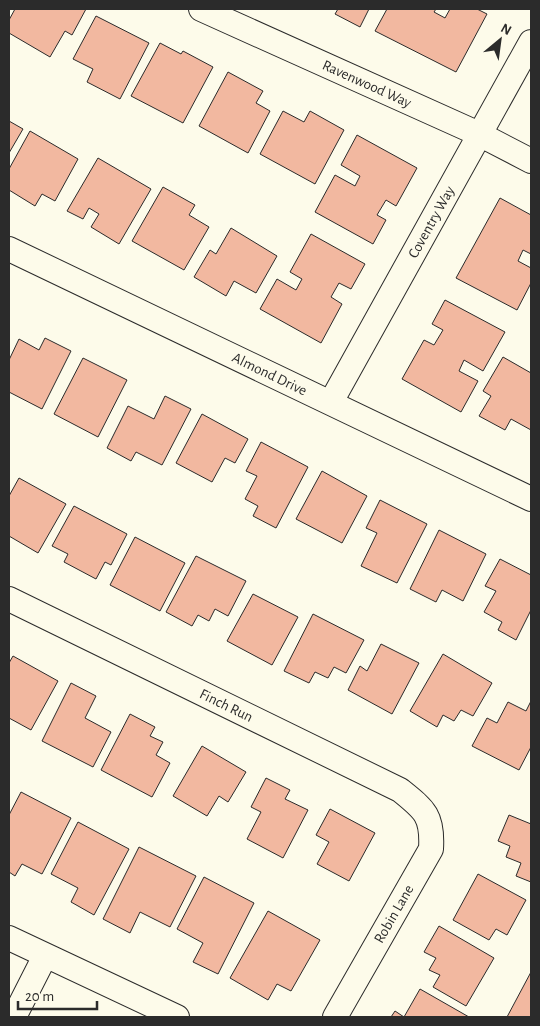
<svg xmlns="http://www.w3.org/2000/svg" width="540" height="1026" font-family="'Alegreya Sans',sans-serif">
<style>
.building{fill:#f2b8a0;stroke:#2b2b2b}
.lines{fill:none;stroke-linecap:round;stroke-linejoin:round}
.minor-casing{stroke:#2b2b2b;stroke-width:26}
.minor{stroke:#fdfbea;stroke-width:24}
.labels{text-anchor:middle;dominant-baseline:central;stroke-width:4;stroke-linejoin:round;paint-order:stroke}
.street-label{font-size:15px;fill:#2b2b2b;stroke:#fdfbea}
</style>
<rect width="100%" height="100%" fill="#fdfbea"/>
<path class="building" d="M15,9H86L72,35L65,31L50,57L9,33V20Z
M338,9H369L360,27L335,14Z
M387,9H436L434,12L445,18L450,9H477L487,14L456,72L375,31Z
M96,16L149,43L120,99L87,82L93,69L73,59Z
M160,43L181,54L183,51L213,67L183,123L131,96Z
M228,72L263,91L256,103L270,111L248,153L199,126Z
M283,111L304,122L310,111L344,130L315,184L260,154Z
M9,121L23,129L9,153Z
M30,131L78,159L55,201L42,194L35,206L9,190V169Z
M357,135L417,168L396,206L386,200L377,215L386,220L373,244L315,212L335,175L355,186L360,176L341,165Z
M98,158L151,189L119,244L91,227L99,214L89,208L83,219L67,211Z
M163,187L195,205L189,215L209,227L184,270L132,241Z
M500,198L531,215V254L523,250L518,261L531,268V283L517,310L456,278Z
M231,228L277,256L256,293L234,281L226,296L194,277L210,250L216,254Z
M311,234L365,264L351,289L339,283L331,297L342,304L321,343L260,309L277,279L296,290L302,279L290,272Z
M445,300L505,332L483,371L464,360L459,371L478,381L461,412L402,379L424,340L434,345L443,330L432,324Z
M45,338L71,351L42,409L9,392V360L19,339L39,350Z
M503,357L531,373V430L511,419L505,430L479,416L491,396L483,391Z
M83,358L127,380L98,437L54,414Z
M165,396L191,409L162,465L136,452L131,461L107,448L128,406L154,419Z
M202,414L248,439L235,463L225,458L212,482L176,463Z
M261,442L308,467L276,528L253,516L258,506L245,499L257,476L246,471Z
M322,471L367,496L342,543L296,519Z
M19,478L66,504L38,553L9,536V496Z
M380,500L427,524L397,583L361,566L377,533L366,528Z
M74,506L127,534L111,565L105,562L96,579L64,562L68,554L52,546Z
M439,530L486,554L463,601L442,590L436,602L410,589Z
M135,537L185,563L160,611L110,585Z
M196,556L246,581L228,616L215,609L209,621L198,615L192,626L166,612Z
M500,559L531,575V610L516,640L498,630L502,622L484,612L496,591L485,586Z
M253,594L298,617L272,665L227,641Z
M313,614L364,640L346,673L334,667L328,678L315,672L309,683L284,671Z
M381,644L419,663L392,714L348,690L360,666L367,671Z
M443,654L492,683L473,716L461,710L454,721L443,715L437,727L410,711Z
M13,656L58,681L31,730L9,718V663Z
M71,683L96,696L85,718L111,732L93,767L42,741Z
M531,701V747L519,770L472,746L487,718L497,723L508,702L526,711Z
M130,714L155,727L150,736L163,742L156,755L170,763L152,797L101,770Z
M202,746L246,772L228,802L219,796L207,816L173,796Z
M266,778L290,790L285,799L308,810L283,858L247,839L261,812L251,807Z
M21,792L71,818L42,874L22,864L15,876L9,872V815Z
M330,809L375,833L349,881L317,864L329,842L316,835Z
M509,815L531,824V882L516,876L521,863L506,857L510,846L498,841Z
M78,822L129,849L94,915L71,902L78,888L51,874Z
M139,847L196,876L170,927L140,912L130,933L103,919Z
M478,874L526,900L507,935L496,929L489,940L453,920Z
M204,877L254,903L218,974L193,962L203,943L177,929Z
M268,911L320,940L291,991L277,984L268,1000L230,978Z
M439,926L494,958L466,1006L433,987L440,975L429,970L436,958L424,952Z
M531,972V1017H507Z
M420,989L469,1017H391L395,1011L404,1017Z"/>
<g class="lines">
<defs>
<g id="minor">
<path id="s1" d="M201,9L479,134L531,161"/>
<path id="s2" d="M9,249L531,499"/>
<path id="s3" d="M331,402L531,42"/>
<path id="s4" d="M9,599L400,790C425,810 433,816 431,849L335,1017"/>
<path d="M9,938L177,1017"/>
<path d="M14,1017L45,956"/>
</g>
</defs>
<use href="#minor" class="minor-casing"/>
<use href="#minor" class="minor"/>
</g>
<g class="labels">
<g class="street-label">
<text stroke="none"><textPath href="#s1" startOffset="182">Ravenwood Way</textPath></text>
<text stroke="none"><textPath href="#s3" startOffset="206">Coventry Way</textPath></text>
<text stroke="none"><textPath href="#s2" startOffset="289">Almond Drive</textPath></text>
<text stroke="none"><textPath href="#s4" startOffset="242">Finch Run</textPath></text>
<text transform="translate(394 914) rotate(-60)">Robin Lane</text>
</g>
</g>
<rect width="540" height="1026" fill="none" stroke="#2b2b2b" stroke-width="20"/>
<g transform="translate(500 40) rotate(29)" stroke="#fdfbea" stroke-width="4" paint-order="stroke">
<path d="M0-4L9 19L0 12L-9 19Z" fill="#2b2b2b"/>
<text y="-8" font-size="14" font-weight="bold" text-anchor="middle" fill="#2b2b2b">N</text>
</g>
<path d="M18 1001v8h79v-8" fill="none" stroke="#2b2b2b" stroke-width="2.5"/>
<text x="25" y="1001" font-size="15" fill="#2b2b2b" stroke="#fdfbea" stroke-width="4" paint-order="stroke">20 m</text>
</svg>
